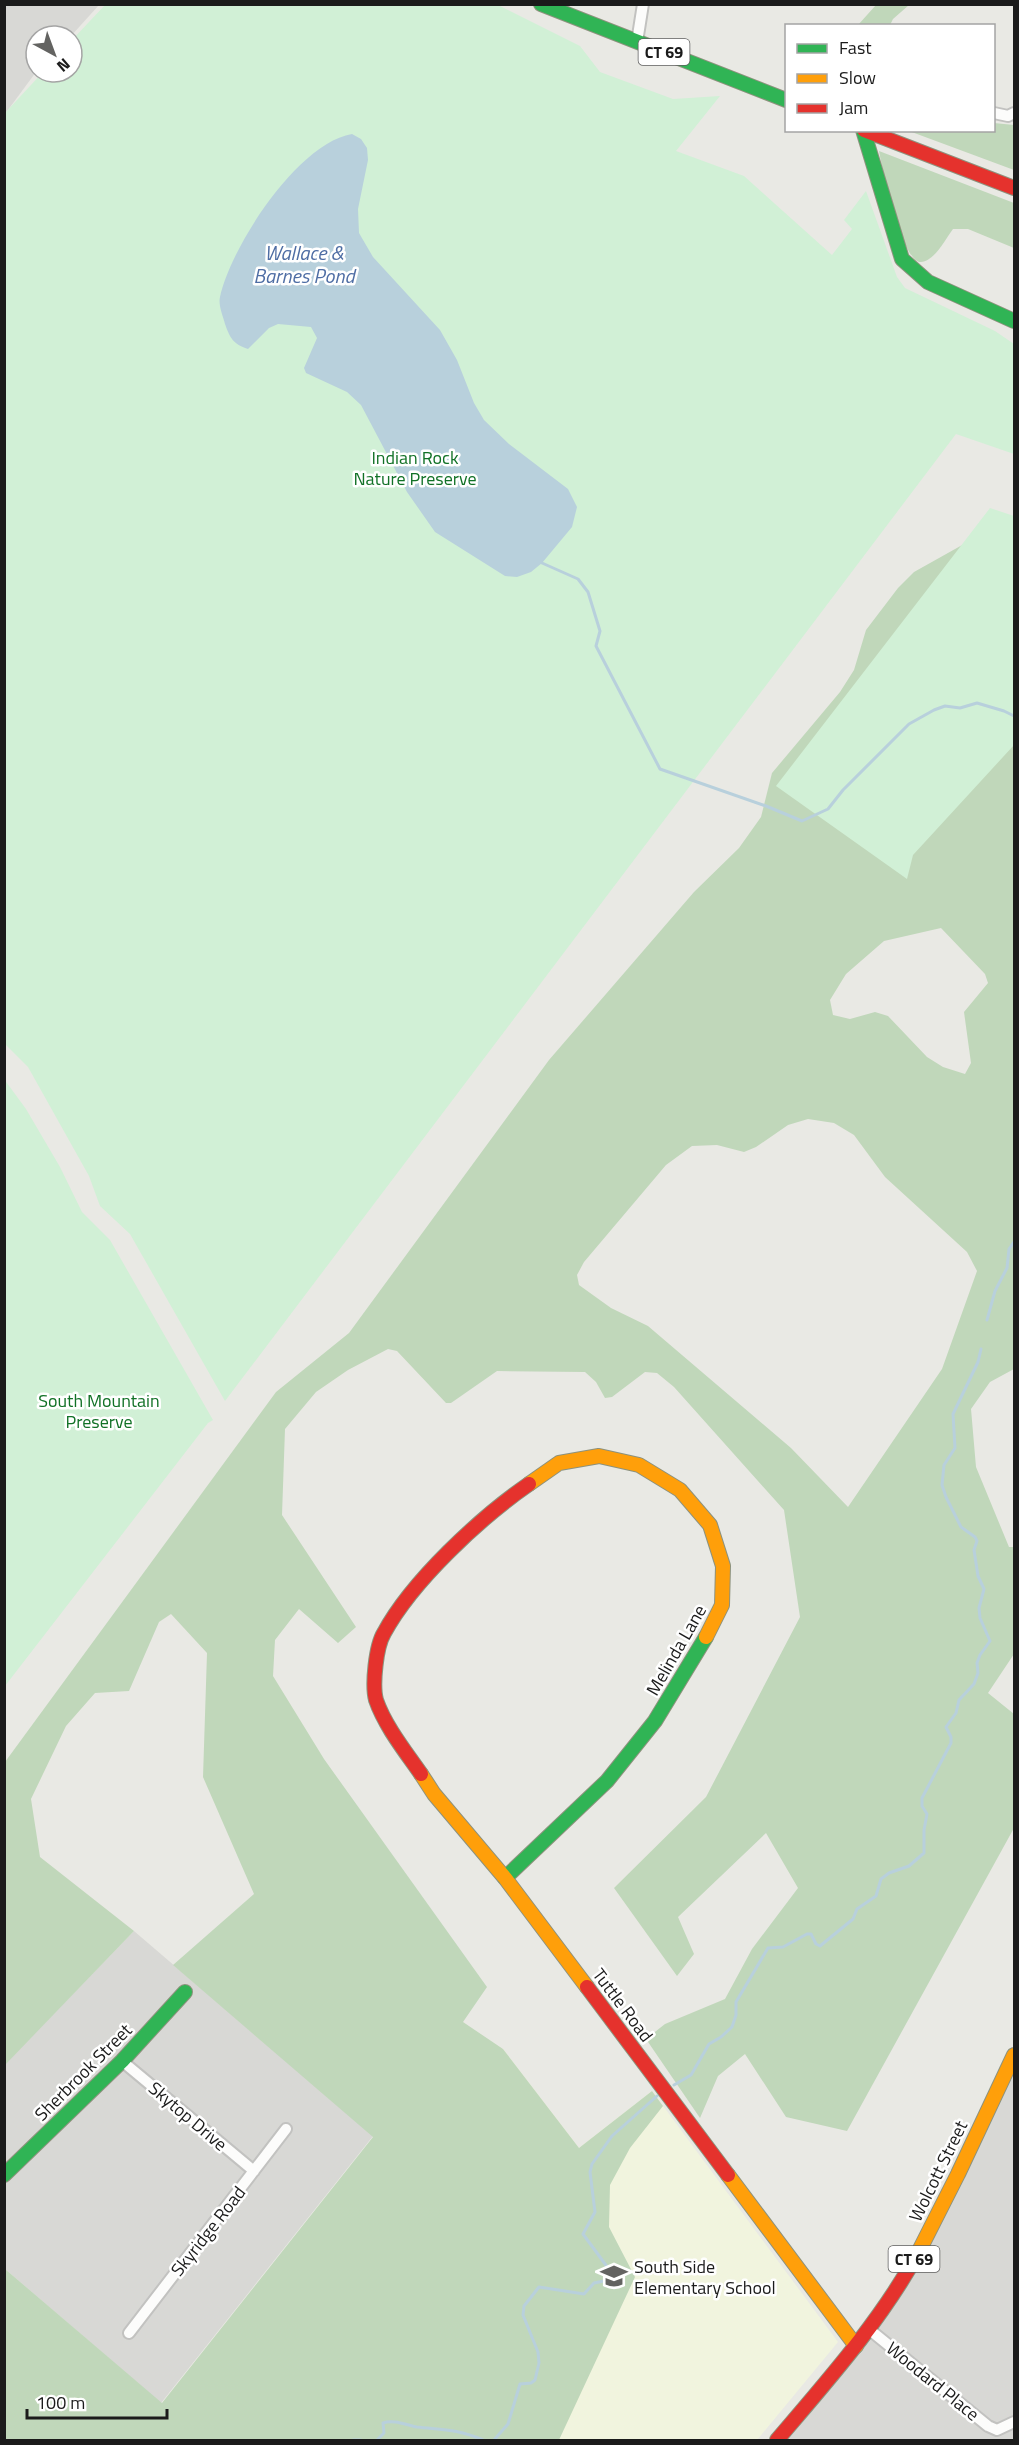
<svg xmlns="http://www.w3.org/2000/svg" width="1019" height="2445" font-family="'Titillium Web',sans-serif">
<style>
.residential{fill:#d8d8d5}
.education{fill:#f1f4de}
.forest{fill:#c0d7ba;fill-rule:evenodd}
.park{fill:#d1f0d6}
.water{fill:#b8d0dc}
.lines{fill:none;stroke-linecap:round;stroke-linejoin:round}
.stream{stroke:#b8d0dc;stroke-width:3}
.street-casing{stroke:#c2c2c0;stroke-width:14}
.fast-casing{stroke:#8d927d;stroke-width:16}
.slow-casing{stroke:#8d927d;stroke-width:16}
.jam-casing{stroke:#8d927d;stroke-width:16}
.street{stroke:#fcfcfb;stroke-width:10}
.fast{stroke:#30b455;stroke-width:14}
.slow{stroke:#ff9f0a;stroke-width:14}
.jam{stroke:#e5322d;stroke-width:14}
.labels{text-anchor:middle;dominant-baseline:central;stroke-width:5;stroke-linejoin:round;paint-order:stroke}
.shield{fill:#fff;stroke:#5f5f5f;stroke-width:1.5}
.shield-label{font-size:16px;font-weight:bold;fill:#1b1b1b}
.park-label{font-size:18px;fill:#117126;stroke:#fff}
.street-label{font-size:18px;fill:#1b1b1b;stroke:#fff}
.poi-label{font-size:18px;fill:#1b1b1b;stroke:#fff;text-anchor:start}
.water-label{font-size:20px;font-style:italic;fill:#4e6da4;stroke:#fff}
</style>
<rect width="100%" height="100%" fill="#e9e9e4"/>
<path class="residential" d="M5,5H99L71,36H36V72L5,114Z
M134,1931L373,2136L161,2403L5,2269L4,2065Z
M1014,2066V2440H787L892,2307Z"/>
<path class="education" d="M503,2049L579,2148L652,2091L838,2342L757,2440H551L366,2181Z"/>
<path class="forest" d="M876,5V4L909,5L893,19L890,25H858Z
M994,123L1014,125V170L909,131L994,130Z
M879,151L1014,203V248L968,229H953C946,238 935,261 921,262C903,264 882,168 879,151Z
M1014,516V1369L990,1382L971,1409L976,1467L1009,1547H1014V1654L988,1693L1014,1714V1828L847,2131L786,2117L745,2054L718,2076L700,2118L646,2039L665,2024L725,1999L752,1949L798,1888L766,1833L678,1917L694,1954L677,1976L614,1888L706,1797L800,1617L784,1510L674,1387L657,1373L645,1372L612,1397L605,1398L596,1382L585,1372L497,1371L451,1403H446L397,1351L388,1349L348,1370L316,1392L285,1429L282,1515L356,1627L338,1643L299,1609L275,1640L273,1676L324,1759L487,1987L463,2022L503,2049L579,2148L652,2091L663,2106L630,2148L610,2185L609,2227L635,2277L559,2440H5V2269L162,2403L373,2137L173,1965L254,1894L203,1777L207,1653L171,1614L159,1622L129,1691L95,1693L66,1726L31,1799L40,1857L134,1931L5,2065V1762L276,1392L349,1333L549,1060L694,892L739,848L761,817L772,773L840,692L854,670L866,630L898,588L914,572ZM941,928L985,974L988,983L964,1012L971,1063L965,1074L943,1067L927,1057L888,1016L875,1012L850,1019L833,1015L830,1000L846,974L884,941ZM808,1119L834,1123L854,1135L885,1177L967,1252L977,1271L942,1369L848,1507L791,1448L648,1326L611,1308L579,1285L577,1275L584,1262L666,1165L692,1146L717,1145L744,1152L756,1147L788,1125Z"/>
<path class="park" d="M105,5H498L580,46L600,72L673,99L720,96L676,151L744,176L832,255L852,229L844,220L866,191L897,277L905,288L995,331L1014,344V454L956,434L225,1401L130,1234L100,1206L89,1176L28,1067L5,1044L4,114L43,72H72V40Z
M990,508L1014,516V745L913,855L907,879L776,786Z
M4,1079L26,1109L60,1167L82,1212L110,1240L213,1420L208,1423L5,1686Z"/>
<path class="water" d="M352,134L361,139L367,148L368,160L358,209L359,233L373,257L440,330L457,360L474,403L484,420L509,444L568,489L577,507L572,527L542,563L531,572L517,577L505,576L435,532L407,492L361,405L347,392L306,373L304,368L317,338L311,327L278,324L269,328L248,349C233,344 230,338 225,324C223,316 218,305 220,297C231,246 298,143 352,134Z"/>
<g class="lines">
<path class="stream" d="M542,563L578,579L588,592L600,631L596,646L660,769L766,806L802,821L828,809L843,790L909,724L934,710L945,706L960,708L977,703L1004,711L1014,716
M987,1320L995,1291L1007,1268L1009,1249L1014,1242
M674,2085L691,2075L709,2044L721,2037L732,2027L736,2015V2002L768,1948L783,1947L807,1934H811L816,1944L820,1946L853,1919L857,1909L876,1896L881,1879L889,1873L909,1866L924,1853V1830L927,1814L922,1806V1798L951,1743V1737L946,1727L956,1713L959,1700L974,1684L978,1673L977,1663L980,1655L990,1641L980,1618L979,1608L984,1589L978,1576L974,1550L977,1541L975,1537L961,1527L946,1497L942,1485L944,1465L955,1448L953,1414L978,1362L981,1349
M353,2440H361
M377,2440L384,2433L383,2423C394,2419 406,2425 417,2427C443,2430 457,2429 483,2440
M494,2440L508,2424L520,2384L531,2383L535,2380L539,2363L538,2352L523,2315L524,2306L539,2287L584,2294L594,2283L604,2281L607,2277L608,2268L583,2234L595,2212L590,2172L592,2164L612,2136L657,2096"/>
<defs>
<path id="street" d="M637,42L643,4
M994,113L1008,116L1014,113
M122,2061L254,2171
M870,2330L988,2426L997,2430
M129,2333L286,2129
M997,2430L1014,2422"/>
<path id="fast" d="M541,4L786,100
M863,130L902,259L928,282L1014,321
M505,1878L607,1781L655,1721L706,1637
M4,2175L122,2061L185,1992"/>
<path id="slow" d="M529,1484L559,1463L599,1456L639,1465L680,1490L710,1525L723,1566L722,1605L706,1637
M421,1774L434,1794L505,1878L587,1987
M728,2175L856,2346
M918,2253L958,2174L1014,2055"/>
<path id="jam" d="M864,130L1014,188
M421,1774C405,1751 385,1726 376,1700C372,1685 376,1646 384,1633C412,1581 480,1518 529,1484
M587,1987L728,2175
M777,2440C828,2380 880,2322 918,2253"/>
</defs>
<use href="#street" class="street-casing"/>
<use href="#fast" class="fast-casing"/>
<use href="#slow" class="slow-casing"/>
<use href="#jam" class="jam-casing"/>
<use href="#street" class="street"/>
<use href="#fast" class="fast"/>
<use href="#slow" class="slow"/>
<use href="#jam" class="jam"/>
</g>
<defs>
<symbol id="school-bare" viewBox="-9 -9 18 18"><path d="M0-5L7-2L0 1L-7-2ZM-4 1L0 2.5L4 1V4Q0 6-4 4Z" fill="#636361" stroke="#fff" stroke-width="2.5" paint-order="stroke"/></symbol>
</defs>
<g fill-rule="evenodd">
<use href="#school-bare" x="595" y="2257" width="38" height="38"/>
</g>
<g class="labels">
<g class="shield">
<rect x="638.5" y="39" width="51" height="26" rx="4.5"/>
<rect x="888.5" y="2246" width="51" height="26" rx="4.5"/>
</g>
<g class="shield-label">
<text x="664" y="52">CT 69</text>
<text x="914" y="2259">CT 69</text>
</g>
<g class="park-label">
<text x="415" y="457">Indian Rock<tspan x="415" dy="21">Nature Preserve</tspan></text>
<text x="99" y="1400">South Mountain<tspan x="99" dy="21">Preserve</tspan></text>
</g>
<g class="street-label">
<text transform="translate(676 1650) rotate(-60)">Melinda Lane</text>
<text transform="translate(623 2005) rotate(53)">Tuttle Road</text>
<text transform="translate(83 2072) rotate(-45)">Sherbrook Street</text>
<text transform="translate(188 2116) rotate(40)">Skytop Drive</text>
<text transform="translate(938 2171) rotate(-64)">Wolcott Street</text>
<text transform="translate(208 2231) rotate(-52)">Skyridge Road</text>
<text transform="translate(933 2381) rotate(39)">Woodard Place</text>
</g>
<g class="poi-label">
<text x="634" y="2266">South Side<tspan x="634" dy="21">Elementary School</tspan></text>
</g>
<g class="water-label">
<text x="304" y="252">Wallace &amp;<tspan x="304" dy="23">Barnes Pond</tspan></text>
</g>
</g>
<rect width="1019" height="2445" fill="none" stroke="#1b1b1b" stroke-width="12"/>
<rect x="785" y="24" width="210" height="108" fill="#ffffff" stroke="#a4a4a4" stroke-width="1.5"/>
<rect x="797" y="44" width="30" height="9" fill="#30b455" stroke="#a4a4a4" stroke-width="1.5"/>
<text x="839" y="54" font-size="18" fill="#1b1b1b">Fast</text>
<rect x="797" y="74" width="30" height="9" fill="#ff9f0a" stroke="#a4a4a4" stroke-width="1.5"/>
<text x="839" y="84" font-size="18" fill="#1b1b1b">Slow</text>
<rect x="797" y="104" width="30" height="9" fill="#e5322d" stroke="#a4a4a4" stroke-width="1.5"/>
<text x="839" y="114" font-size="18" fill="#1b1b1b">Jam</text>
<g transform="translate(54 54) rotate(139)"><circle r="28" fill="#ffffff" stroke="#a4a4a4" stroke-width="1.5"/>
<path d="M0-4.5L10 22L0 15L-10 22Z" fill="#636361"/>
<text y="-9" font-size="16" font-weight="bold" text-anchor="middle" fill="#1b1b1b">N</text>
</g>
<path d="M27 2409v9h140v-9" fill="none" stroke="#1b1b1b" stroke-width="3"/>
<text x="36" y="2409" font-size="18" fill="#1b1b1b" stroke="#ffffff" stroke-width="4.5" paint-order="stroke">100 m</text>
</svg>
